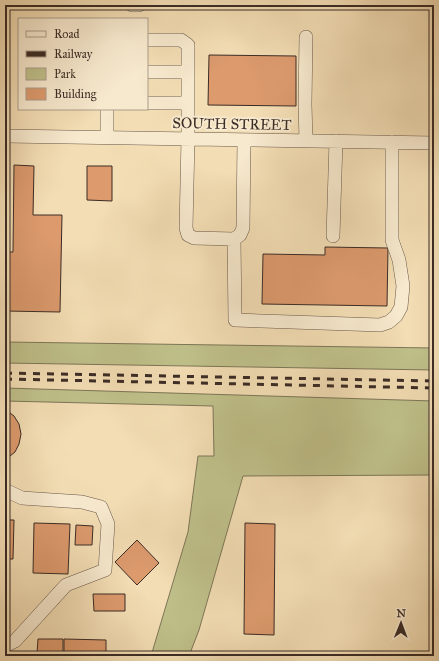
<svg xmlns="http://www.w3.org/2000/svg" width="439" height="661" font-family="'IM FELL Great Primer',serif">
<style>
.green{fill:#bfc08a;stroke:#7d7658}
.building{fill:#dc9a6d;stroke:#3b2c26}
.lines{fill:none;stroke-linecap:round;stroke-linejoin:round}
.minor-casing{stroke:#69584a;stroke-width:14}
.minor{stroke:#f7e9ce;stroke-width:13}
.rail{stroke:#3b2c26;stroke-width:3;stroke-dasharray:7 7;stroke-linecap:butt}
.labels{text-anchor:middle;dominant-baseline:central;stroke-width:4;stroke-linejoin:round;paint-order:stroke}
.street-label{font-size:15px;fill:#3b2c26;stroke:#f7e9ce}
</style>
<rect width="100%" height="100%" fill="#f3ddb4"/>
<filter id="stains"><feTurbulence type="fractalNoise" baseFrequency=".005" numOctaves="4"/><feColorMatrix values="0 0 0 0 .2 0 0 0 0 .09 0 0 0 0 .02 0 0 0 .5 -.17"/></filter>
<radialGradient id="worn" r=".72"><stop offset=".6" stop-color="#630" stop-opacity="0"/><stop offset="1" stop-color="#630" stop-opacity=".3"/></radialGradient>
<path class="green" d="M5,342L434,348V370L5,363Z
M5,388L434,401V475L243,476L199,630L189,656H151L188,532L198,456H214L213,406L5,401Z"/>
<path class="building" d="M209,55L296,56V106L208,105Z
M14,165L34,166L33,215H62L60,312L5,311V252H13Z
M87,166H112V201L87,200Z
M325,247L388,248L387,306L262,304L263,254L325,255Z
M5,409L14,416L19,424L21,434L19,444L15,452L5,460Z
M5,520H14L13,559H8L7,617H5Z
M34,523L70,524L68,574L33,573Z
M245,523L275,524L274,635L244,634Z
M76,525L93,526L92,545H75Z
M137,540L159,563L137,585L115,562Z
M93,594H125V611H94Z
M38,639H63V653H37Z
M64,639L106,640V652H64Z"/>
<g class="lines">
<defs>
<path id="minor" d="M132,5H139
M306,37L305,104L306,141
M147,40H181L188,45V139L186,228L188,235L194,238L234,239L240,235L243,228L244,140
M147,72H188
M147,103H188
M5,136L434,143
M107,138V109
M333,236L336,141
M234,239L235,320L380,325L389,322L396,316L401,307L403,286L399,260L392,240V142
M5,490L22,498L82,502L101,507L108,524L105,570L66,585L15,641L5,646"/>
</defs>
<use href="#minor" class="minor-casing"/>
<use href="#minor" class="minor"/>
<path class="rail" d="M5,373L434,381
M5,379L434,388"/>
</g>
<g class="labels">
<g class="street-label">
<text transform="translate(232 124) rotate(1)">SOUTH STREET</text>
</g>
</g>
<rect width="439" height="661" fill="none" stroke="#f3ddb4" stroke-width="20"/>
<rect x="6" y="6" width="427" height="649" fill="none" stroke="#3b2c26" stroke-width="2"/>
<rect x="10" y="10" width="419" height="641" fill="none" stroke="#3b2c26"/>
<rect x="18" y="18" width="130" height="92" fill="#f7e9ce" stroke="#ac9d8b"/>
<rect x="26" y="31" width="20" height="6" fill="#f7e9ce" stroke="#ac9d8b"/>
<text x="54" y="38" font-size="12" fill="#3b2c26">Road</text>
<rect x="26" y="51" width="20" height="6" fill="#3b2c26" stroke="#ac9d8b"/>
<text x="54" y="58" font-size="12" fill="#3b2c26">Railway</text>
<rect x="26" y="68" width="20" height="12" fill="#bfc08a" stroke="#ac9d8b"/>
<text x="54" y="78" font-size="12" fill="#3b2c26">Park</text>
<rect x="26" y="88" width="20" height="12" fill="#dc9a6d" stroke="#ac9d8b"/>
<text x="54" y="98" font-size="12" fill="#3b2c26">Building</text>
<g transform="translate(401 623) rotate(1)" stroke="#f7e9ce" stroke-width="3" paint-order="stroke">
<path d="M0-3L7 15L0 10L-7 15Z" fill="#3b2c26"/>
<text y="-6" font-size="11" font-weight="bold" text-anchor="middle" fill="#3b2c26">N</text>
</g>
<rect width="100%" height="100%" filter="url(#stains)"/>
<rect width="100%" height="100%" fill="url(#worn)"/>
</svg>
